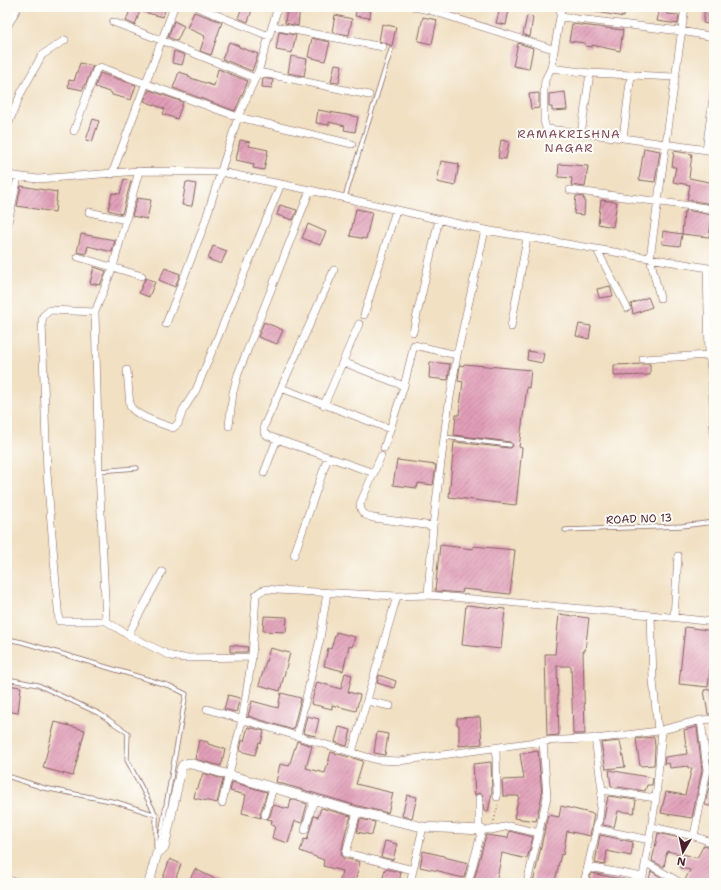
<svg xmlns="http://www.w3.org/2000/svg" width="721" height="890" font-family="'Shantell Sans',sans-serif">
<style>
.building{fill:url(#building-hatch)}
.lines{fill:none;stroke-linecap:round;stroke-linejoin:round}
.service-casing{stroke:#846360;stroke-width:5}
.minor-casing{stroke:#846360;stroke-width:8}
.tertiary-casing{stroke:#846360;stroke-width:10}
.path{stroke:#846360;stroke-width:1.5;stroke-dasharray:1 3;stroke-linecap:butt}
.service{stroke:#fff;stroke-width:3.5}
.minor{stroke:#fff;stroke-width:7}
.tertiary{stroke:#fff;stroke-width:9}
.labels{text-anchor:middle;dominant-baseline:central;stroke-width:4;stroke-linejoin:round;paint-order:stroke}
.street-label{font-size:11px;fill:#4a1f2b;stroke:#fdfcf7}
.neighbourhood-label{font-size:12px;letter-spacing:1px;fill:#7f4b5c;stroke:#fdfcf7}
</style>
<defs>
<pattern id="building-hatch" width="6" height="6" patternUnits="userSpaceOnUse"><rect width="6" height="6" fill="#e19eb7"/><path d="M-1 1l2-2M0 6l6-6M5 7l2-2" fill="none" stroke="#b88095"/></pattern>
</defs>
<rect width="100%" height="100%" fill="#fdfcf7"/>
<filter id="ink" filterUnits="userSpaceOnUse"><feTurbulence type="fractalNoise" baseFrequency=".025" numOctaves="2"/><feDisplacementMap in="SourceGraphic" scale="8" xChannelSelector="R" yChannelSelector="G"/><feConvolveMatrix kernelMatrix="1 2 1 2 8 2 1 2 1" color-interpolation-filters="sRGB"/></filter>
<filter id="wash" filterUnits="userSpaceOnUse"><feTurbulence type="fractalNoise" baseFrequency=".012" numOctaves="4" result="noise"/><feDisplacementMap in="SourceGraphic" scale="16" xChannelSelector="R" yChannelSelector="G"/><feGaussianBlur stdDeviation="0.9" result="paint"/><feColorMatrix in="noise" values="0 0 0 0 0 0 0 0 0 0 0 0 0 0 0 0 0 1.4 0 .05"/><feComposite in="paint" operator="in"/></filter>
<g filter="url(#wash)">
<rect width="100%" height="100%" fill="#f1e0c2"/>
<g id="blocks">
<path class="building" d="M131,7H166L163,17L140,11L135,25L126,21Z
M242,7H253L248,22L238,18Z
M287,7H300L298,26L285,23Z
M357,7H371L370,18L355,16Z
M592,7H625L624,17L591,11Z
M660,7H668L667,14L679,15L678,24L657,21Z
M705,7L714,8V25L703,23Z
M500,8L509,10L506,25L496,23Z
M194,12L222,22L211,55L200,51L205,36L187,28Z
M335,15L352,19L349,35L332,32Z
M527,16L533,17L530,37L523,34Z
M423,17L437,20L432,44L418,41Z
M174,21L184,26L177,41L168,37Z
M382,24L396,27L392,46L379,41Z
M572,24L623,30L620,51L592,45V47L585,46V43L569,41Z
M279,32L296,35L292,53L276,50Z
M312,38L330,42L325,61L308,57Z
M229,42L239,46V47L258,54L252,71L222,59Z
M518,43L533,48L529,69L513,66Z
M174,51L185,55L182,65L172,63Z
M291,56L307,59L304,76L288,73Z
M80,63L93,66L86,84H85L83,90L68,87L69,80L74,81Z
M335,64L342,65L339,83L331,82Z
M218,69L248,81L235,111L173,88L179,72L189,75L188,77L214,86Z
M100,73L136,85L131,100L112,95V93L95,87Z
M263,78L273,80L272,88L262,87Z
M149,90L183,102L177,119L163,114L165,109L144,101Z
M565,92L567,110L552,111V107H549V94Z
M539,93V108L531,109L529,94Z
M318,110L358,117L355,132L344,130L345,126L329,122V125L316,123Z
M93,119L99,121L92,142L86,140Z
M240,140L250,142L249,146L268,150L264,170L253,168L254,164L236,160Z
M501,140L509,142L506,159L498,158Z
M644,148L660,151L655,182L639,180Z
M674,151L692,154L689,178L714,183L712,204L687,200L690,185L673,182L676,167H672Z
M441,161L459,164L455,186L437,182Z
M559,164L588,166L585,187L571,185L572,178L558,177Z
M124,179L131,181L122,214L108,210L112,193L120,194Z
M186,182L196,184L192,206L182,205Z
M21,186L57,192L55,212L17,206Z
M576,196L584,197L583,199H585L584,215L574,214Z
M137,198L151,200L147,219L132,216Z
M601,200L617,202L613,227L598,224Z
M280,205L297,210L293,220L277,215Z
M356,209L372,212L366,239L350,236Z
M686,210L712,215L709,237L682,234L684,212H686Z
M308,224L326,232L320,245L302,238Z
M663,231L682,234L680,246L662,244Z
M81,234L115,240L112,252L88,246L86,254L77,252Z
M213,246L227,251L221,264L208,259Z
M94,267L106,271L100,285L90,283Z
M165,268L180,274L175,287L159,280Z
M146,278L155,282L149,297L139,293L144,281Z
M610,286L613,296L599,298L597,289Z
M648,297L652,307L633,314L631,304Z
M264,322L283,330L277,344L258,337Z
M579,324L591,326L589,339L576,336Z
M528,351L544,354L542,363L527,360Z
M430,362L450,364L448,380L429,378Z
M464,364L531,370L529,388L527,387L519,447L522,448L516,505L449,497L454,442L510,448L512,447L513,445L510,442L454,435L456,415H459L463,382L458,381L460,365L463,366Z
M648,364H650V375L614,376V365Z
M397,460L436,465L433,485L418,483L417,488L393,485Z
M440,545L473,549V546L515,550L510,594L463,589L462,593L435,591Z
M466,605L505,609L501,649L462,645Z
M559,614L589,618L585,651H583L585,734H573L571,666H557L559,735L547,736L545,654H555Z
M264,616L287,617L286,632L263,631Z
M685,627L714,631L708,687L679,684Z
M336,632L355,637L352,647L349,646L343,671L324,666L328,648L331,649Z
M230,645L248,647L247,652H230Z
M270,648L290,653L280,691L259,685Z
M345,673L352,675L348,692L360,695L356,711L332,705V709L311,704L317,682L341,689Z
M379,675L396,681L394,688L377,683Z
M7,685L21,687L18,713L7,711Z
M714,689V714H708L704,690Z
M281,693L301,698L293,730L248,716L252,701L278,708Z
M228,695L240,698L236,712L224,709Z
M307,716L319,719L315,736L303,733Z
M480,717L482,744L459,746V725H457V718Z
M55,722L85,730L73,776L43,768Z
M248,727L264,731L261,743L259,742L255,755L240,751L242,740L244,741Z
M339,727L351,730L347,746L335,742Z
M697,727L702,770L692,818L661,813L666,792L685,795L692,768H688V766L670,768L669,763L664,764L665,757L687,754L684,730Z
M377,732L388,734L385,755L374,753Z
M654,737L655,747L654,765L640,766L636,739Z
M199,740L208,742V744L225,749L221,766L195,759Z
M297,741L312,746L306,768L325,773L331,752L363,761L356,784L393,793L388,813L358,806L276,782L280,764L289,766Z
M620,741L625,767L606,769L601,743Z
M538,751L542,795L536,821L514,818L519,796H503L502,780L524,779L520,754Z
M710,751H714V807L705,805L712,771Z
M491,762L492,793L488,812L484,811L483,795L479,793L475,795L473,764Z
M609,770L653,778L652,785H647L645,791L611,786Z
M203,773L223,779L217,803L194,798L196,788H198Z
M232,782L267,792L260,814L261,818L242,813L246,795L230,791Z
M407,795L417,797L412,818L402,816Z
M608,796L636,800L634,813L618,811L614,827L603,825Z
M291,799L307,804L302,823L295,821L288,843L272,838L275,826L271,825L272,820L267,819L270,816L273,805L289,809Z
M561,806L594,814L590,836L567,831L563,855L561,854L555,881H554L553,883H533L548,815L559,817Z
M321,808L351,816L346,830L341,854L343,858L360,862L355,883H339L342,871L323,866L324,860L300,851L304,839L307,840L314,816L318,817Z
M360,819L375,822L372,835L357,832Z
M509,831L533,837L527,859L502,853L496,883H483L474,880L486,835L508,838Z
M658,833L683,839L680,854L667,851L664,867L652,861Z
M600,835L633,842L631,856L607,851L605,865L595,863Z
M385,841L397,844L393,860L381,857Z
M704,845L714,848V883H691L685,880L690,870L680,868L683,854L697,858Z
M423,851L444,856V857L468,863L464,878L442,873L443,872L420,867Z
M170,859L181,864L174,883H161Z
M195,869L223,883H188Z
M385,869L401,872L399,883L382,882Z
M651,871L662,878L661,883H648Z
M591,873L625,880V883H589Z"/>
</g>
</g>
<g filter="url(#ink)">
<use href="#blocks" fill-opacity="0" stroke="#846360" stroke-width="1"/>
<g class="lines">
<defs>
<path id="service" d="M345,197L391,50
M444,437L510,445
M99,471L137,468
M565,530L682,526L714,522
M7,639L22,642L170,686L186,694L158,850
M7,679L38,685L100,714L128,733L127,760L156,815V847L157,852
M7,776L44,788L116,802L156,815"/>
<path id="minor" d="M197,7L269,36
M415,7L429,10L553,49
M560,17L561,7
M113,22L161,40L255,78
M273,26L383,47
M7,27L18,7
M714,37L681,31L560,17L551,68L545,80L544,91V121L546,128L548,129L623,138L714,151
M551,68L590,73L675,77
M258,72L369,95
M7,127L21,93L42,55L65,40
M74,131L96,70L100,67L238,117L352,144
M581,134L590,73
M623,138L631,75
M706,150L714,91
M139,171L113,267L95,312L99,471L106,621L128,635L171,656L184,658L252,657
M112,174L174,7
M7,175L38,179L139,171L221,172L310,190L485,230L714,269
M570,190L714,209
M89,212L126,220
M7,227L18,177
M597,250L627,308
M78,257L142,276
M707,268L709,355L712,377L714,436
M334,270L264,426V433L268,436L374,473
M660,298L650,258L685,7
M95,312L50,310L43,316L42,322L47,473L59,621H106
M364,315L396,210
M166,324L203,228L238,117L258,72L278,7
M511,327L527,238
M413,332L439,219
M643,359L709,355
M343,362L404,386
M127,370L130,406C137,417 160,423 173,428L178,424L183,410L196,390L281,184
M281,388L390,429
M324,405L359,324
M229,426L233,392L238,374L310,190
M384,448L404,386L414,345L457,355
M381,456L360,504C361,513 364,515 373,518L433,526
M264,473L277,439
M294,555L328,457
M428,595L433,526L446,422L457,355L485,230
M651,615L653,680L658,731
M674,617L678,556
M128,635L162,572
M714,683V681
M367,701L390,706
M207,709L377,760L399,761L543,741L603,738L658,731L701,720L714,719
M297,736L320,639L327,592
M595,738L602,790
M496,748L497,797
M352,752L397,596
M479,798V830
M222,803L242,720L252,657L256,595C262,588 269,589 276,590L397,596L428,595L651,615L714,622
M357,812L346,853L413,870
M265,815L273,788
M652,827L694,836L714,843
M597,829L650,840
M305,830L314,800
M694,836L707,770L701,720
M646,863L681,883
M588,867L643,877
M7,880L23,883
M410,883L423,827
M468,883L482,830H491L509,826L539,833
M527,883L547,797L543,741
M584,883L599,818L602,790L656,798
M642,883L656,798L662,730"/>
<path id="tertiary" d="M149,883L157,853L164,848L181,769L183,765L189,763L229,775L357,812L423,827L482,830"/>
</defs>
<use href="#service" class="service-casing"/>
<use href="#minor" class="minor-casing"/>
<use href="#tertiary" class="tertiary-casing"/>
<path class="path" d="M494,821L498,805"/>
<use href="#service" class="service"/>
<use href="#minor" class="minor"/>
<use href="#tertiary" class="tertiary"/>
</g>
</g>
<g class="labels">
<g class="street-label">
<text transform="translate(639 519) rotate(-2)">ROAD NO 13</text>
</g>
<g class="neighbourhood-label">
<text x="569" y="134">RAMAKRISHNA<tspan x="569" dy="14">NAGAR</tspan></text>
</g>
</g>
<rect width="721" height="890" fill="none" stroke="#fdfcf7" stroke-width="24"/>
<g transform="translate(683 852) rotate(189)" stroke="#fdfcf7" stroke-width="3" paint-order="stroke">
<path d="M0-3L7 15L0 10L-7 15Z" fill="#4a1f2b"/>
<text y="-6" font-size="11" font-weight="bold" text-anchor="middle" fill="#4a1f2b">N</text>
</g>
</svg>
